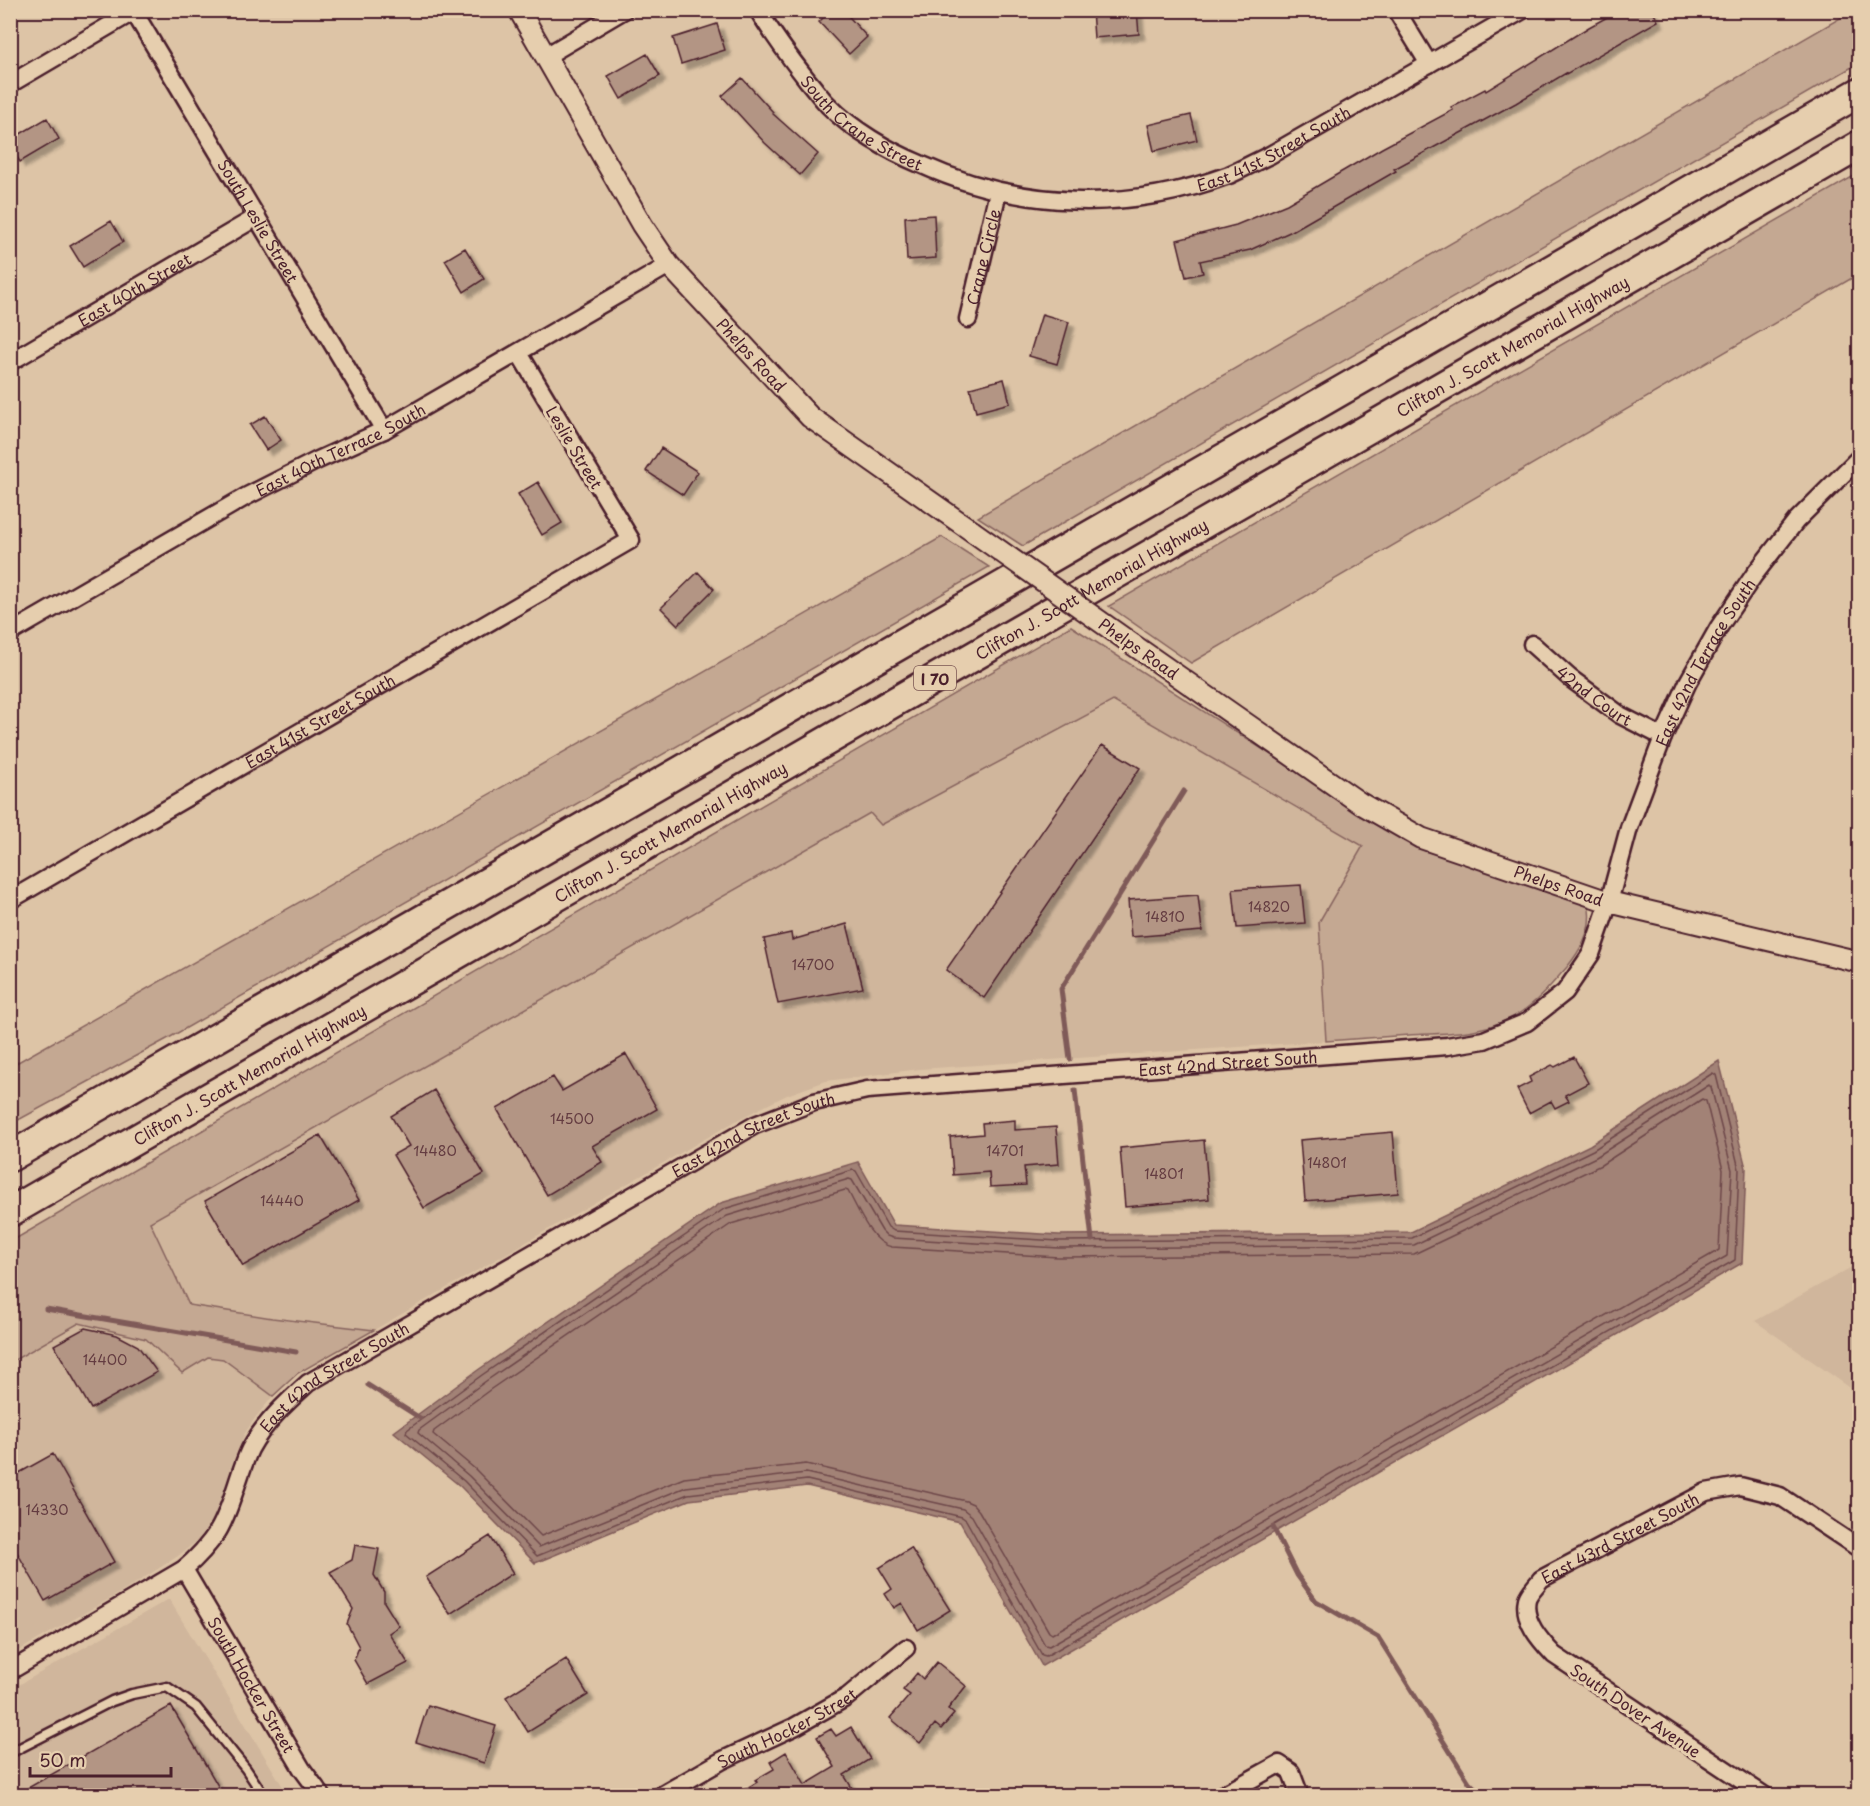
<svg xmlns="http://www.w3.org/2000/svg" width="1870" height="1806" font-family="'Playpen Sans',sans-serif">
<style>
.built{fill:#d0b69c}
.green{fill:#c4a892;stroke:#87645e;stroke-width:1.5}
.water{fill:#a28276;stroke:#7f5a58;stroke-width:1.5}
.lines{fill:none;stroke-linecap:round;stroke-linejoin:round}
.shore{stroke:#6d4749;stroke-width:1.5}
.stream{stroke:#7f5a58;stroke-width:5}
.building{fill:#b39584;stroke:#4a1f2b;stroke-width:1.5;filter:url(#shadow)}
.service-casing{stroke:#4a1f2b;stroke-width:13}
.minor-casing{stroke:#4a1f2b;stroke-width:21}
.tertiary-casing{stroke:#4a1f2b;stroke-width:24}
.motorway-casing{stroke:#4a1f2b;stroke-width:33}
.service{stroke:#e6ceae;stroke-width:8}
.minor{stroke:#e6ceae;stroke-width:16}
.tertiary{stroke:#e6ceae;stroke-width:20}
.motorway{stroke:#e6ceae;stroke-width:28}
.tertiary-bridge-casing{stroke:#4a1f2b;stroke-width:24;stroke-linecap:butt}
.tertiary-bridge{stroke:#e6ceae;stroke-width:20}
.labels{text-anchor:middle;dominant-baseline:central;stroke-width:6;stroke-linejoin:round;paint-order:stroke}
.number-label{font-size:14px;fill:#643c41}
.shield{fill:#e6ceae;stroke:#795452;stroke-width:1.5}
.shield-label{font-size:15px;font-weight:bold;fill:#4a1f2b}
.street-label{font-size:16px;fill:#4a1f2b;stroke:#e6ceae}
</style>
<defs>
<filter id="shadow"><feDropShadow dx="5.5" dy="5.5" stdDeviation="1.5" flood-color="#0004"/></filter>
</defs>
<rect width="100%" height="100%" fill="#ddc4a6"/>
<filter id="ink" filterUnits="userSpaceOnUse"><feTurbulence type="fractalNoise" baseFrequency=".0167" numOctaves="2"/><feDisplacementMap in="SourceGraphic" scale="12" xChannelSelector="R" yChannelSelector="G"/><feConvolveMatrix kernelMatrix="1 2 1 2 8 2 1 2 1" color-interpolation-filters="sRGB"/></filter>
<g filter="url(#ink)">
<path class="built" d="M1113,701L1363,846L1319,922L1326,1041L920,1069L826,1081L787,1095L741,1118L374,1330L272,1318L189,1305L150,1222L870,813L881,825Z
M1859,1263V1394L1755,1321Z
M78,1323L146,1339L182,1372L208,1357L223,1359L273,1396L255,1418L245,1433L233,1461L216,1516L198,1540L178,1556L125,1590L11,1655L10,1362Z
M169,1599L288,1795H11L10,1690Z"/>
<path class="green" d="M1854,10L1859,11V63L1023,546L978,517Z
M1859,173V274L1191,663L1109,606Z
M942,537L989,567L167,1039L11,1124V1066Z
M1071,626L1360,812L1588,904C1594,927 1581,950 1567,967C1553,983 1539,1000 1521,1012C1488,1034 1447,1033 1409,1035C1381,1037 1354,1039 1326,1041L1319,922L1363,846L1113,701L881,825L870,813L150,1222L189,1305L272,1318L374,1330L298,1373L273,1396L223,1359L208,1357L182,1373L146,1339L79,1323L11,1362L10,1242Z"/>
<path class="water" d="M1719,1061L1746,1168L1742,1263L1042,1666L960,1522L807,1486L689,1500L535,1563L460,1486L394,1432L478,1370L721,1203L858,1162L894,1225L1059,1235L1411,1232L1590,1145Z"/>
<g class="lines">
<path class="shore" d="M1713,1073L1716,1075L1739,1169L1735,1260L1046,1656L1042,1655L966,1520L962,1517L807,1480L688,1494L537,1556L464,1481L406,1433L407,1430L482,1375L724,1209L853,1170L856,1171L888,1227L894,1231L1059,1241L1412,1238L1593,1150Z
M1709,1085L1711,1087L1732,1170L1727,1256L1049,1646L1045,1645L972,1516L963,1509L806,1473L686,1487L539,1547L469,1476L418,1433L419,1430L486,1381L727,1216L849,1179L852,1180L882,1231L887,1236L893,1238L1059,1248L1414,1245L1596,1157Z
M1702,1099L1706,1101L1723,1170L1719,1250L1052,1634L1049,1632L979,1511L973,1504L966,1501L806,1464L684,1478L541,1536L475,1469L433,1434L434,1431L491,1389L731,1224L845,1190L848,1191C858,1209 871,1243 892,1247L1058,1257L1414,1254L1601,1165Z"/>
<path class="stream" d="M1070,1059L1061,989L1184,791
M1075,1090L1092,1240
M46,1309L296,1352
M368,1385L420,1418
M1273,1527L1297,1575L1316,1601L1378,1637L1469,1782L1483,1796"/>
</g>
<path class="building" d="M831,10H843L867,37L849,54L819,22Z
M1092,10H1137L1139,34L1094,38Z
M1620,10H1652L1658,21L1566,74V73L1516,103L1394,169L1396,171L1292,231L1250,250L1200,261L1203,273L1186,277L1177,240L1236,225L1287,204L1382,148L1453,110L1451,107L1485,89L1486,91L1589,27Z
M717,24L725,50L681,64L673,38Z
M647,54L660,76L621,99L608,76Z
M742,78L773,112L772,113L818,154L800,175L765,143L722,96Z
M1191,115L1197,140L1154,151L1148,125Z
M47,118L59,139L20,162L10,146V140Z
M934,215L936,258L907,260L905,217Z
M111,221L123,242L83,267L70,246Z
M465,248L484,279L464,292L445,260Z
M1042,314L1069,322L1057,364L1029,356Z
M1004,379L1010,403L976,412L970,388Z
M265,416L281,440L266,450L250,425Z
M661,448L698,472L683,495L646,471Z
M538,482L562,523L542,535L518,494Z
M698,572L714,589L678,625L661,608Z
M1102,745L1140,768L984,998L946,970Z
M1301,885L1305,923L1237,928L1233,889Z
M1198,895L1202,931L1131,937L1128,900Z
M847,924L863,988L778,1004L764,939L791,933L792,940Z
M626,1054L657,1109L592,1146L602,1162L547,1195L497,1109L553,1077L562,1091Z
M1574,1057L1588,1083L1565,1095L1569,1101L1555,1108L1551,1101L1529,1113L1517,1089L1531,1082L1529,1077L1552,1065L1555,1067Z
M434,1090L484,1174L424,1208L393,1155L409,1146L391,1116Z
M1015,1120V1130L1056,1127L1059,1164L1024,1167L1026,1185L990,1187L989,1172L953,1175L950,1137L983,1134L982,1123Z
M1393,1132L1398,1193L1305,1201L1300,1140Z
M320,1135L359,1200L243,1266L205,1201Z
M1204,1140L1209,1199L1125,1207L1120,1148Z
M85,1328L117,1335L138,1346L157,1372L91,1409L54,1345Z
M53,1454L114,1562L45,1601L10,1540V1478Z
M490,1536L513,1573L450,1614L426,1577Z
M355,1545L379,1549L374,1575L384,1592V1602L399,1626L389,1633L408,1663L368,1684L354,1660L359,1647L347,1624L353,1609L330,1572L352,1560Z
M911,1548L950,1610L918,1630L902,1603L894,1608L885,1594L892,1589L879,1568Z
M566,1659L588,1695L528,1732L506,1697Z
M937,1662L966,1686L948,1709L954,1714L941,1729L935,1724L920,1743L890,1718L910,1695L903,1690L917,1673L923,1679Z
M428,1705L496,1726L484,1763L416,1742Z
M171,1706L224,1796H14Z
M851,1727L870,1759L844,1775L857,1796H734L757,1782L755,1780L774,1769L770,1762L786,1752L805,1785L835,1767L817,1737L831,1729L836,1736Z"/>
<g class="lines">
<defs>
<path id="service" d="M10,1753L112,1701L132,1694L167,1687L196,1707L246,1769L264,1796"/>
<g id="minor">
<path id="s1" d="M758,10C773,35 790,58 808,81C815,89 821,98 828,105C852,130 889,151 920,164C1019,209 1126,213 1229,175C1243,169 1257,161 1270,155L1523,10"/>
<path d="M1396,10L1429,64"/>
<path id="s2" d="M134,12L384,430"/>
<path d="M546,56L624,10"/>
<path d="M10,84L136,10"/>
<path id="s3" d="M968,319L998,192"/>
<path id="s4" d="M10,362L257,217"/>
<path id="s5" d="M10,633L247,496L318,460L384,430L669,265"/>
<path id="s6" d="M1532,644L1570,678L1620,715L1663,737"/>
<path id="s7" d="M10,900L631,540L519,353"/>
<path id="s8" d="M184,1569L302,1769L322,1796"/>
<path id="s9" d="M10,1671L184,1569C197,1558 208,1546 218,1531C232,1508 238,1474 250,1449C264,1423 287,1402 308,1383L755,1125L814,1102L867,1090L1447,1046L1484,1040L1527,1022L1565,992L1591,954L1609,902L1629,828L1663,737L1688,682L1719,627L1754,575L1796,521L1860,457"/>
<path id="s10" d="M660,1796L723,1760L794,1727L847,1697L906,1648"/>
<path d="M1221,1796L1279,1764L1291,1772L1300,1796"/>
<path id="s11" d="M1765,1796L1554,1655C1541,1641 1522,1621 1527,1599C1529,1592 1537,1585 1541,1579L1706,1492L1740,1486L1780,1496L1860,1549"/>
</g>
<g id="tertiary">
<path id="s12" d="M519,10L642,225L669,265L810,417L972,531"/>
<path id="s13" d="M1132,644L1360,803L1421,838L1609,902L1860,962"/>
</g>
<g id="motorway">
<path d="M10,1157L1860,92"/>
<path id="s14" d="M10,1212L1860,145"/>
</g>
</defs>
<use href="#service" class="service-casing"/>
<use href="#minor" class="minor-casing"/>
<use href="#tertiary" class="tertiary-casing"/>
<use href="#motorway" class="motorway-casing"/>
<use href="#service" class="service"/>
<use href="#minor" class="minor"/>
<use href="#tertiary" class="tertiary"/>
<use href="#motorway" class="motorway"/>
<defs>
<path id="tertiary-bridge" d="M972,531L1132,644"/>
</defs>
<use href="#tertiary-bridge" class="tertiary-bridge-casing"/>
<use href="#tertiary-bridge" class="tertiary-bridge"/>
</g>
</g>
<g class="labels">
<g class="number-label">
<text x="1269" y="906">14820</text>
<text x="1165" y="916">14810</text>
<text x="813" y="964">14700</text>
<text x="572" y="1118">14500</text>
<text x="435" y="1150">14480</text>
<text x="1005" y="1150">14701</text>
<text x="1327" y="1162">14801</text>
<text x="1164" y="1173">14801</text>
<text x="282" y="1200">14440</text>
<text x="105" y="1359">14400</text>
<text x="47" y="1509">14330</text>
</g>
<rect class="shield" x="914" y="666" width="42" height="24" rx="4.5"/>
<g class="shield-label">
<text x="935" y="678">I 70</text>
</g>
<g class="street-label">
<text stroke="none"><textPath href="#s1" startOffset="156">South Crane Street</textPath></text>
<text stroke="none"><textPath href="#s1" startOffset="597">East 41st Street South</textPath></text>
<text stroke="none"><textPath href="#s2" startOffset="243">South Leslie Street</textPath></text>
<text stroke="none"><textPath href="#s3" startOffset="64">Crane Circle</textPath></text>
<text stroke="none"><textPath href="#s4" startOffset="144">East 40th Street</textPath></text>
<text stroke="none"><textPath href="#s14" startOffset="1734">Clifton J. Scott Memorial Highway</textPath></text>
<text stroke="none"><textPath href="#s12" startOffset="418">Phelps Road</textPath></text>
<text transform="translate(575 447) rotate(59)">Leslie Street</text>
<text stroke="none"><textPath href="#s5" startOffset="378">East 40th Terrace South</textPath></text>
<text stroke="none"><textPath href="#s14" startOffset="1248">Clifton J. Scott Memorial Highway</textPath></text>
<text transform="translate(1139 648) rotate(35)">Phelps Road</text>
<text stroke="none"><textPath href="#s9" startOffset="2138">East 42nd Terrace South</textPath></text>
<text stroke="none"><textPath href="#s6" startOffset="81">42nd Court</textPath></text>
<text stroke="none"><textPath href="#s7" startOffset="358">East 41st Street South</textPath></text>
<text stroke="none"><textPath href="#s14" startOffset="762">Clifton J. Scott Memorial Highway</textPath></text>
<text stroke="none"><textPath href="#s13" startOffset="494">Phelps Road</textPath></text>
<text stroke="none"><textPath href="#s9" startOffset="1425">East 42nd Street South</textPath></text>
<text stroke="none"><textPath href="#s14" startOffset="276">Clifton J. Scott Memorial Highway</textPath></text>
<text stroke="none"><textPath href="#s9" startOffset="940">East 42nd Street South</textPath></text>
<text stroke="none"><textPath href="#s9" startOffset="454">East 42nd Street South</textPath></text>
<text stroke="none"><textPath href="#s11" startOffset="432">East 43rd Street South</textPath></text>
<text stroke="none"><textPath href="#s8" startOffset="134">South Hocker Street</textPath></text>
<text transform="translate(1636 1710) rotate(34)">South Dover Avenue</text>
<text stroke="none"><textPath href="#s10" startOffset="144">South Hocker Street</textPath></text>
</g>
</g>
<rect width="1870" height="1806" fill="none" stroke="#e6ceae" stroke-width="36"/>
<rect x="18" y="18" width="1834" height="1770" fill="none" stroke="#4a1f2b" stroke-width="2" filter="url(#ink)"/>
<path d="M30 1767v9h141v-9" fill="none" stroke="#4a1f2b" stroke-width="3"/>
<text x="39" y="1767" font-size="18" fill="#4a1f2b" stroke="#e6ceae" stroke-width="4.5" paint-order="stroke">50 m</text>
</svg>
